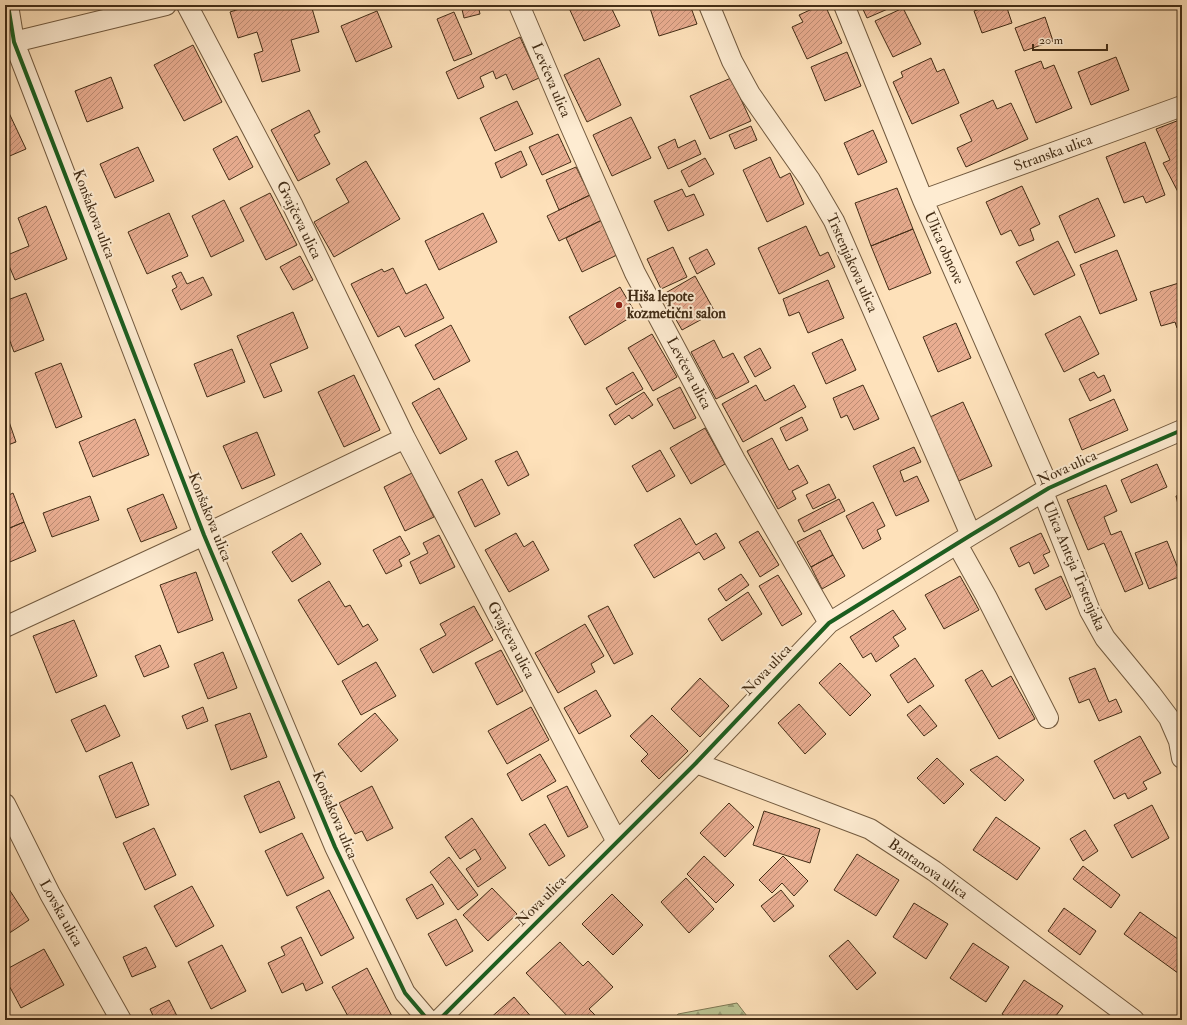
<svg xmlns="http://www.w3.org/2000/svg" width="1187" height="1025" font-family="'IM FELL Double Pica',serif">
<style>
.forest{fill:url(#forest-firs);stroke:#7f7854}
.building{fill:url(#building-hatch);stroke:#432d16}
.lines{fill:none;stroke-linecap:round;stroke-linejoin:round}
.minor-casing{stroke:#725a3f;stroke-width:22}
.minor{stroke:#feecd2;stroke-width:20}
.cycleway-casing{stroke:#feecd2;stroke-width:6}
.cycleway{stroke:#1b5e20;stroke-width:4}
.poi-dot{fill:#8f2418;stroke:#feecd2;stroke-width:1.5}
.labels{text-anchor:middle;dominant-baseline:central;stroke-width:4;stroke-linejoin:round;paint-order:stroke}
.street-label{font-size:15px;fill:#432d16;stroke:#feecd2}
.poi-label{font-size:15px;font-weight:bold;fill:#432d16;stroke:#feecd2;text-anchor:start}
</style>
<defs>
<pattern id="forest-firs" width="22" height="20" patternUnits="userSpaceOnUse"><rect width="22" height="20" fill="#bbc493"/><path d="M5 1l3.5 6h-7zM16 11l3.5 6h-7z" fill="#9aa077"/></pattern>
<pattern id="building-hatch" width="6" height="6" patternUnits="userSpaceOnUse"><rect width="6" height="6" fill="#e9ad91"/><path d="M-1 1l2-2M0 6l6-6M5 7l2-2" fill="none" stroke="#be8d75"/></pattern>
</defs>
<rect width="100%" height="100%" fill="#fee1ba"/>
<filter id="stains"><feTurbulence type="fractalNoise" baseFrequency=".005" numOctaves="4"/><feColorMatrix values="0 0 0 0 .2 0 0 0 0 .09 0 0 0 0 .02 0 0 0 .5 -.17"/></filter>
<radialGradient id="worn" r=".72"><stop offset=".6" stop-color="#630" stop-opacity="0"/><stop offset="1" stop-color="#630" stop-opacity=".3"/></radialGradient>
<path class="forest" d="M737,1003L750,1020H673L678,1014Z"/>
<path class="building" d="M252,5H311L319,32L291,40L300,71L262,82L254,54L263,51L257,32L238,38L230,12Z
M461,5H478L480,14L464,18Z
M576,5H610L620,26L584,41L569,8Z
M649,5H690L697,24L659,36Z
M821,5H825L842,43L807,59L792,27L803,22L799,15Z
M861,5H897L867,18Z
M992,5H1006L1012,23L982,33L974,11Z
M903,8L921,44L893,57L875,21Z
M377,11L392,47L356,62L341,26Z
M454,12L472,54L454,61L437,19Z
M1045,17L1053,41L1024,51L1015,28Z
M520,37L539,78L513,90L506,74L496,79L493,71L480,77L484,87L458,99L446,72Z
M193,45L222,102L184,121L154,65Z
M847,52L861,86L825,101L811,67Z
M1116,57L1129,90L1091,105L1078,72Z
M599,58L621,105L587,122L564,75Z
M931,58L937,72L944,69L959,103L912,124L893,82L903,77L901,72Z
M1041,61L1044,69L1054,65L1072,108L1036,123L1015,71Z
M111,77L123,108L87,122L75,91Z
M731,78L751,121L710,139L690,96Z
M993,100L997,109L1011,103L1028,139L966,167L957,148L972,141L960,115Z
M517,101L533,134L495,151L480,118Z
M309,110L320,132L314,135L330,164L298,181L271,130Z
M9,113L26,149L5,158V115Z
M631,117L651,158L612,176L593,135Z
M1182,119V191L1178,192L1163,163L1170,160L1156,129Z
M751,126L757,140L735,149L729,135Z
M873,130L887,162L858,175L844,143Z
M558,134L571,162L542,175L529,147Z
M237,136L253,167L229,180L213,149Z
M675,139L678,148L695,140L701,154L668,169L658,147Z
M1145,142L1165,195L1146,203L1143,196L1124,203L1106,157Z
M138,147L154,181L115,198L100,164Z
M521,151L527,165L501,178L495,163Z
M770,157L780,178L790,173L804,204L767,222L743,170Z
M705,158L714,174L689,187L681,171Z
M366,161L400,219L334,257L314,222L349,202L336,179Z
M576,167L590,195L559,210L546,180Z
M1022,186L1040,224L1030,229L1034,240L1019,246L1011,230L1001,235L986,202Z
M897,188L913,229L871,246L855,203Z
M682,189L686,197L694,194L704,215L668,231L654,201Z
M270,193L297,245L266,260L240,208Z
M590,195L602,220L559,241L547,216Z
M1098,198L1115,236L1075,253L1059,216Z
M224,200L244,241L211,257L192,216Z
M46,206L67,259L15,280L5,256L29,246L18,218Z
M169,213L188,256L147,274L128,232Z
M483,213L497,242L439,270L425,241Z
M602,220L619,254L582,272L566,238Z
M806,226L820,256L828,252L835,267L779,294L758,248Z
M913,229L931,273L889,290L871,246Z
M1058,241L1075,275L1034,295L1016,262Z
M673,247L687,277L661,289L647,259Z
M707,249L715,264L697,274L689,258Z
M1117,250L1137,300L1100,314L1080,265Z
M300,256L313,280L293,290L280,267Z
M393,268L406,294L426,284L444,318L405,337L399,326L378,337L351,284L382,269L384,272Z
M181,272L187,284L203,277L212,295L181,310L172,290L177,287L172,276Z
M695,276L715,312L682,330L662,295Z
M828,280L844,318L808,333L799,312L789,316L783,299Z
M1182,282V327L1177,328L1175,322L1161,326L1150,292Z
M620,287L636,314L585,345L569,317Z
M26,293L44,340L14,352L5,328V301Z
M293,312L308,348L270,364L282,391L264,398L237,336Z
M1080,316L1099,354L1064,372L1045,334Z
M956,323L971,358L938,372L923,337Z
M451,325L470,361L434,380L415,345Z
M652,334L677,377L653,391L628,348Z
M842,339L856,370L826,384L812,353Z
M714,340L723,358L733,353L749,382L716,399L691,352Z
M760,348L771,368L755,377L744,357Z
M232,349L245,382L207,397L194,364Z
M61,363L82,417L56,428L35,373Z
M633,372L643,389L616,405L606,388Z
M1094,372L1098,378L1104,375L1111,391L1090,401L1079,379Z
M354,375L380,430L344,447L318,392Z
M756,385L765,401L794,385L806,407L743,442L722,404Z
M863,385L879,419L854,430L847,415L841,418L833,398Z
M680,387L696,418L674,429L657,399Z
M439,388L467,439L440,454L412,403Z
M644,392L653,405L632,419L629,415L615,425L609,415Z
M1114,399L1128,430L1082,450L1069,419Z
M963,402L992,466L959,481L930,417Z
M5,410L16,442L5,446Z
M802,417L808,430L786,441L780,428Z
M135,419L149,455L93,477L79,442Z
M705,428L725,464L691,484L670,448Z
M257,432L275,475L242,489L223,446Z
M772,438L789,470L798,465L808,483L792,491L796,499L778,509L747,451Z
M914,447L921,462L900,471L904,482L917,476L929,501L896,516L873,466Z
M660,450L675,476L647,492L632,466Z
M517,451L529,475L508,486L495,461Z
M1157,464L1167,487L1131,503L1121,480Z
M412,473L434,517L405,531L384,487Z
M482,479L500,514L475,527L458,492Z
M829,484L836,498L813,509L806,495Z
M1106,485L1117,511L1104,517L1111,535L1121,531L1143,584L1125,592L1104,543L1088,550L1067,500Z
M13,493L24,522L5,530V497Z
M163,494L177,528L141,542L127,509Z
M1182,494V521L1176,496Z
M90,496L99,520L52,537L43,513Z
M839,499L845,511L804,532L798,520Z
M873,502L885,526L877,530L881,539L863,549L846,516Z
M680,518L696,545L716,533L725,548L704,560L699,552L654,578L634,545Z
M24,522L36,551L5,564V530Z
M820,530L833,555L811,567L797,542Z
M758,531L779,565L760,577L739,542Z
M301,533L321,564L292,582L272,552Z
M516,533L524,547L533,541L549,570L509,592L485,550Z
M1041,533L1050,552L1043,555L1049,566L1034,574L1029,562L1019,567L1010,548Z
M439,535L455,567L420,584L410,562L428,553L423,543Z
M400,536L410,554L399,560L402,566L386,574L373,550Z
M1167,541L1181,576L1149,589L1135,553Z
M833,555L845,576L822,589L811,567Z
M196,572L213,620L178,633L160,585Z
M741,574L749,585L726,601L718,589Z
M778,575L802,614L782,626L759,586Z
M960,576L979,610L944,629L925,595Z
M1061,576L1071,597L1046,610L1035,589Z
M329,581L345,607L350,605L363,627L368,624L378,640L338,665L298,600Z
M748,592L762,614L722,641L708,619Z
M474,606L493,640L433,673L420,649L446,635L440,624Z
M608,606L633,654L614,664L588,616Z
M893,610L906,629L893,637L899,646L876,662L871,653L863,658L850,637Z
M74,620L97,676L56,693L33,636Z
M585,624L604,656L591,664L595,672L558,693L535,653Z
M160,645L169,667L144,677L135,656Z
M501,650L523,691L497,705L475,663Z
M223,652L237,688L208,699L194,664Z
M915,658L934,686L908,703L890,675Z
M376,662L396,696L361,715L342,681Z
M840,663L871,695L850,716L819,683Z
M1095,668L1109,702L1116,699L1122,712L1099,721L1089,699L1079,703L1069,678Z
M982,670L992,687L1011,676L1035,719L999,739L965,680Z
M700,678L729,706L700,737L671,709Z
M596,690L611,716L579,734L564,708Z
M799,704L826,734L805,754L778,723Z
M105,705L120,736L86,752L71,720Z
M920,705L937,726L924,736L907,715Z
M203,707L208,721L187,729L182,716Z
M531,707L549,740L507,764L488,731Z
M250,713L267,757L231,770L215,725Z
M375,713L398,740L361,772L338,744Z
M652,715L688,751L659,779L641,761L648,754L630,736Z
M1140,736L1161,773L1143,782L1147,789L1128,799L1125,793L1114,799L1094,761Z
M540,754L556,781L522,801L507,774Z
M997,756L1024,780L1005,801L970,770Z
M937,758L964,784L944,804L917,778Z
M132,762L149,805L116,818L99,776Z
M279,781L295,818L260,833L244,796Z
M372,786L393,828L367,841L362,831L355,834L339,803Z
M567,786L588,827L568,837L547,796Z
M729,803L754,827L725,857L700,833Z
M1152,805L1169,838L1132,858L1114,825Z
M764,811L820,829L810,863L753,845Z
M996,817L1040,848L1017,880L973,850Z
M472,818L506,868L478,887L466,869L481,859L475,849L460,859L445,837Z
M545,824L565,856L549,866L529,834Z
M154,828L176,875L145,890L123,843Z
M1085,830L1098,851L1083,861L1070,839Z
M302,833L324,878L287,896L265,851Z
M857,854L899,880L876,916L834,890Z
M704,856L734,885L716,903L687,874Z
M783,856L808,881L794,896L782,883L772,893L759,880Z
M449,857L478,895L458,910L430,872Z
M1083,866L1120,895L1111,908L1073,879Z
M686,878L714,909L689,933L661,902Z
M5,883L29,920L5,936Z
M432,884L444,904L417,919L406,899Z
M192,886L214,926L176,947L154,906Z
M492,888L517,914L488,941L463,915Z
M329,890L354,938L321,956L296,907Z
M781,890L794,906L774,922L761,906Z
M612,894L643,925L613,955L582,924Z
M914,903L948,924L926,959L893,937Z
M1064,908L1096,931L1080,955L1048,931Z
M1140,912L1182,942V976L1124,934Z
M456,919L473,951L446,966L428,934Z
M301,937L323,983L306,991L303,983L282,993L268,963L285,955L281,947Z
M848,940L876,973L857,990L829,956Z
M560,942L583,966L588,961L613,987L589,1009L595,1015L589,1020H571L526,973Z
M973,943L1009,967L986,1002L950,978Z
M222,945L246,991L211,1009L188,962Z
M146,947L156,967L132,977L123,957Z
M44,949L64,985L21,1008L5,978V970Z
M367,968L394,1020H350L332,987Z
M1024,980L1063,1006L1053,1020H1011L1002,1014Z
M514,997L534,1020H488Z
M169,1000L179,1020H155L150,1009Z"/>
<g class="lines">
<defs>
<path id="minor" d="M8,5L14,42L204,535L335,847L405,993L428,1020
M187,5L293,206L405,438L617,842
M519,5L570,125L635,273L735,460L829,623
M709,5L732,61L750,94L810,180L834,221L971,535
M844,5L923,200L1049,488
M5,46L14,42L166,5
M923,200L1182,106
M1043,492L1090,611L1105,638L1151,694L1169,718L1179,741L1182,758
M957,544L986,596L1048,718
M5,627L204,535L405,438
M696,763L870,829L934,871L1134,1020
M5,804L50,894L121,1020
M439,1020L696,763L829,623L971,535L1049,488L1091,469L1182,430"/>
</defs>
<use href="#minor" class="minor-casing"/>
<use href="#minor" class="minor"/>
<defs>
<path id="cycleway" d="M8,5L14,42L204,535L335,847L405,993L428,1020
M439,1020L696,763L829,623L971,535L1049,488L1091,469L1182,430"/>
</defs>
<use href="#cycleway" class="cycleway-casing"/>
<use href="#cycleway" class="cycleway"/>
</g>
<circle class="poi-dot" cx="619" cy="305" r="4"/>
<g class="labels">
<g class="street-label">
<text transform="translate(551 80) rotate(67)">Levčeva ulica</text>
<text transform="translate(1053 153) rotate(-20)">Stranska ulica</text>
<text transform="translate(94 214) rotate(69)">Konšakova ulica</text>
<text transform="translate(299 220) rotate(64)">Gvajčeva ulica</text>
<text transform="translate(944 248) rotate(66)">Ulica obnove</text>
<text transform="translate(852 263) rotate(66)">Trstenjakova ulica</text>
<text transform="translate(689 373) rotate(62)">Levčeva ulica</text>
<text transform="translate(1067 468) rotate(-25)">Nova ulica</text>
<text transform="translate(210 517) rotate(68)">Konšakova ulica</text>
<text transform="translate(1074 566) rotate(67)">Ulica Anteja Trstenjaka</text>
<text transform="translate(511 640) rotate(62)">Gvajčeva ulica</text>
<text transform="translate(767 670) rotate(-47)">Nova ulica</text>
<text transform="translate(335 815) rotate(67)">Konšakova ulica</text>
<text transform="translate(928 869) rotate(35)">Bantanova ulica</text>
<text transform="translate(541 901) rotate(-45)">Nova ulica</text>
<text transform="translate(61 913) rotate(61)">Lovska ulica</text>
</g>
<g class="poi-label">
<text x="627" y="296">Hiša lepote<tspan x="627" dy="17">kozmetični salon</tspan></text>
</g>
</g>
<rect width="1187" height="1025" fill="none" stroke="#fee1ba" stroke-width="20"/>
<rect x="6" y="6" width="1175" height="1013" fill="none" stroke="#432d16" stroke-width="2"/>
<rect x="10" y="10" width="1167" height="1005" fill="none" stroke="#432d16"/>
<path d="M1033 44v6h74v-6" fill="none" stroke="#432d16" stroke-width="2"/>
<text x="1039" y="44" font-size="12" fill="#432d16" stroke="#feecd2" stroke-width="3" paint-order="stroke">20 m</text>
<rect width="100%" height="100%" filter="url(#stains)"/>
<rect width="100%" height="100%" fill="url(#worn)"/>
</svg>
